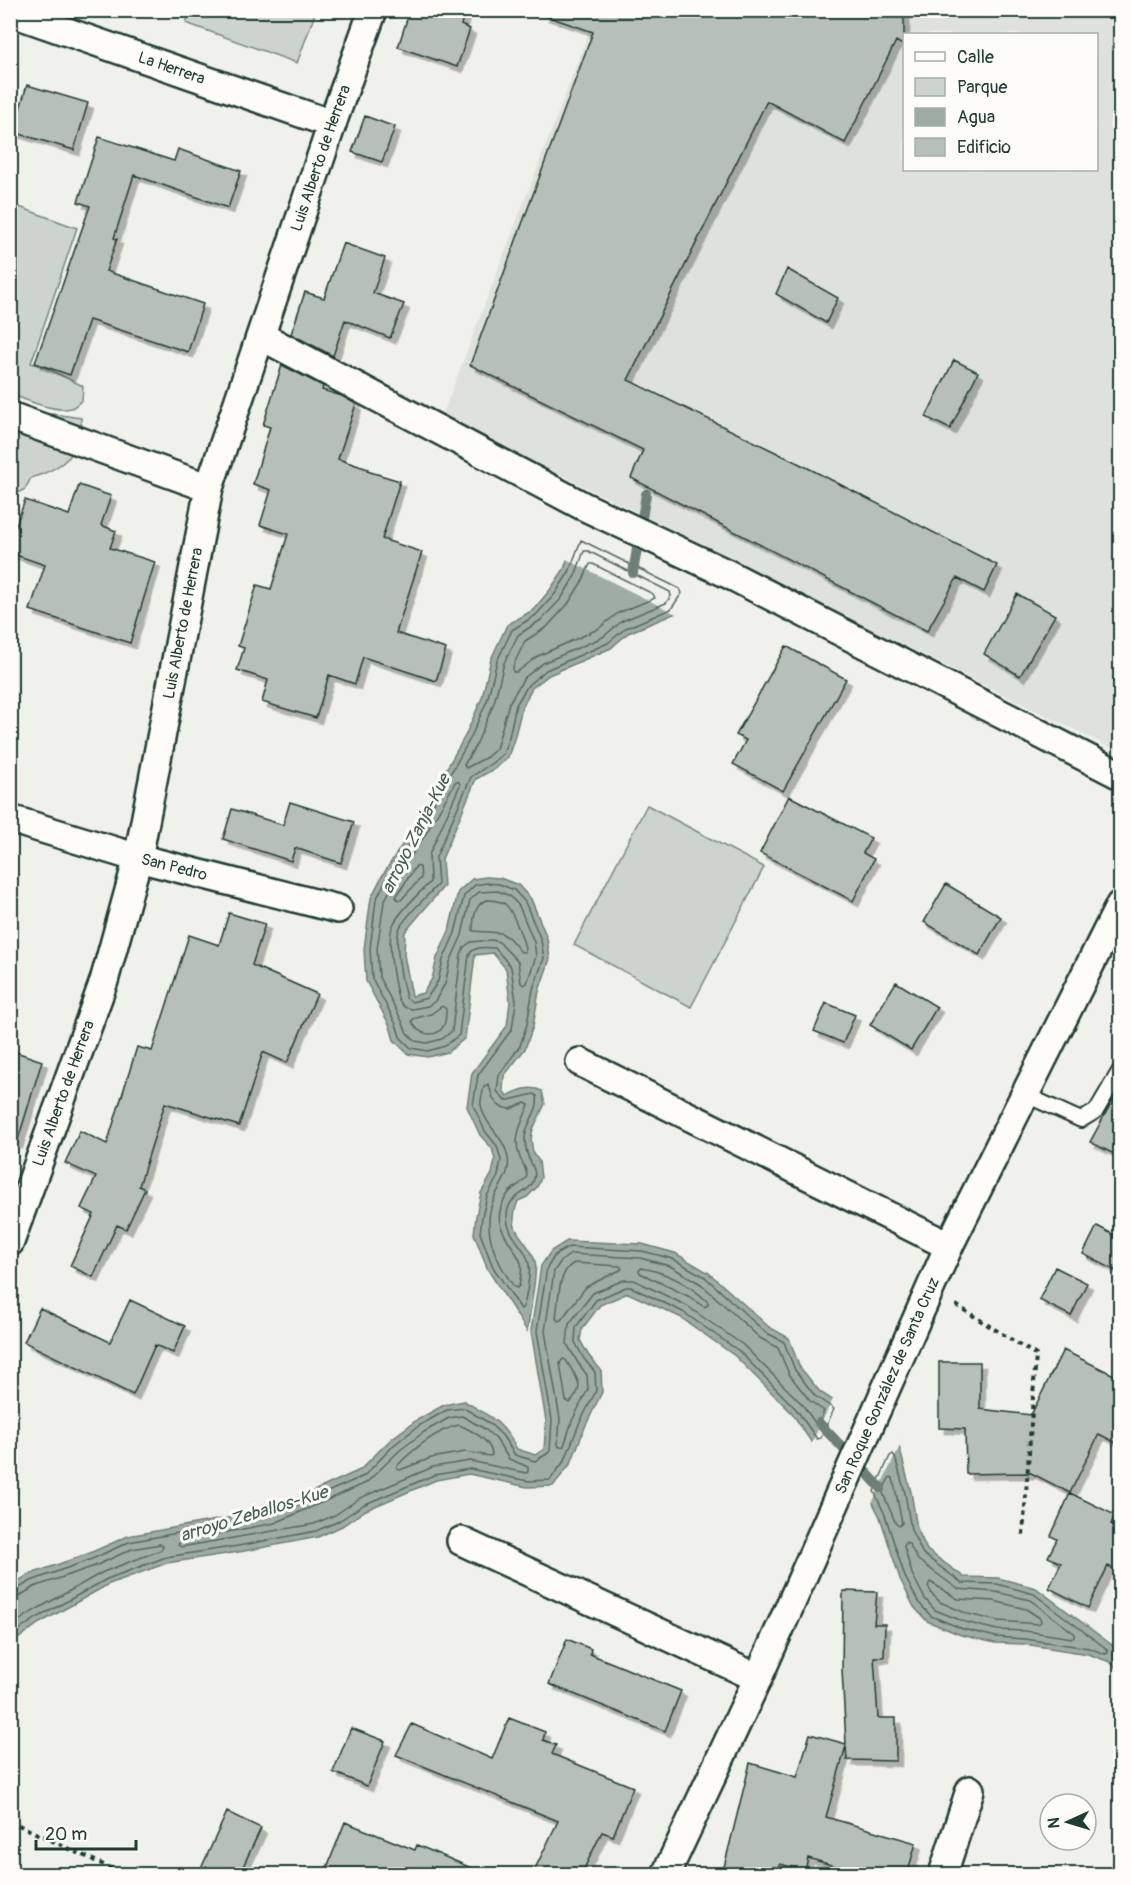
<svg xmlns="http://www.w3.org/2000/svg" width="1131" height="1885" font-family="Pangolin,sans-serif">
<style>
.built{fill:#dfe2dc;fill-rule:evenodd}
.green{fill:#cdd3cd;stroke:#768880;stroke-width:1.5}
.water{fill:#9faca4;stroke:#6c8077;stroke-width:1.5}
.pier{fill:#f0f1eb}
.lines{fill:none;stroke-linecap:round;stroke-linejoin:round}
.shore{stroke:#526961;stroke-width:1.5}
.stream{stroke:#6c8077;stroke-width:10}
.building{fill:#b6bfb8;stroke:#1f3d34;stroke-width:1.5;filter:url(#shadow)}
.service-casing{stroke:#1f3d34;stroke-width:18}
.minor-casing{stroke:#1f3d34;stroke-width:32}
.path{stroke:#1f3d34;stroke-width:4;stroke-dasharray:4.5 4.5;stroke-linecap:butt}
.service{stroke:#fdfcf7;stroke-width:14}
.minor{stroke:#fdfcf7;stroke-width:27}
.labels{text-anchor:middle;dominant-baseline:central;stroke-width:6;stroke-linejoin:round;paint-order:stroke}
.street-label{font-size:16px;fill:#1f3d34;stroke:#fdfcf7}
.water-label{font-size:18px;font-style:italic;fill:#455e56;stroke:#fdfcf7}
</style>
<defs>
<filter id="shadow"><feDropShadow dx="5.5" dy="5.5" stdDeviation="0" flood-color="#0004"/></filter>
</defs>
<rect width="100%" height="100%" fill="#f0f1eb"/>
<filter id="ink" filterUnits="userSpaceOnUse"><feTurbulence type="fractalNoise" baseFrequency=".0167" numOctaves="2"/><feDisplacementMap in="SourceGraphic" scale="12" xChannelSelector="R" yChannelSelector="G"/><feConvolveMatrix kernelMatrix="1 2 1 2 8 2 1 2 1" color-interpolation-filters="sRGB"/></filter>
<g filter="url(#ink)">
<path class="built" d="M597,11H1120V750L1111,748L442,416ZM904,34H1096V170H904Z"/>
<path class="green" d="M190,11V10L316,11L297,63L186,23Z
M11,204L77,228L31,363L46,368L83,386L82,400C79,402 75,407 71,408C56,413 25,400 11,394Z
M53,414L81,418C85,452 61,469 31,478L25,489L11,497V423L38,415Z
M647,805L764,867L691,1007L574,945Z"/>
<path class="water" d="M577,530L676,613L628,633L611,648L549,675L532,688L522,708L514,739L508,757L496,768L476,779L442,859L444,886L405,932L404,955L412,996L423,993L432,979L437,958L449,931L458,892L472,879L486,877L500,878L518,885L531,899L547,938L550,959L539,991L533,1026L525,1049L504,1076L503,1090L507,1096C519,1090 530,1085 542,1091L545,1104L533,1129L531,1138L533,1153L539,1161L541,1178L537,1187L527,1197L518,1201C505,1234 526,1234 535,1261C538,1268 529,1319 527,1331L488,1270L474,1234L476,1216L481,1193L492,1174L495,1160L492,1148L480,1135L467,1107L472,1073L507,1026L510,1002L506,969L493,953L475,955L465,1038L448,1052L428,1057L408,1054L394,1040L390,1026L366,981L364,949L371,898L382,876L413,828L465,736L482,698L491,659L507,625L533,610L550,590L564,569Z
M567,1241L642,1244L675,1253L709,1273L769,1327L789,1338L799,1366L820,1392L842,1406L820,1455L792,1413L735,1356L680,1317L628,1293L600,1305L582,1329L580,1340L589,1356L601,1370L602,1392L585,1427L571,1463L553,1486L527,1487L469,1474L436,1480L366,1510L342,1526L318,1537L239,1552L167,1563L109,1584L38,1624L11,1644V1586L28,1575L90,1553L128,1536L272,1510L360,1470L391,1439L417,1420L444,1405L464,1401C491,1417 502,1421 517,1449L535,1455L544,1449L546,1421L531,1331L541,1266L551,1251Z
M895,1431L911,1492L917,1528L927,1550L964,1577L998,1578L1036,1588L1120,1651V1672L1110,1662L1088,1654L1024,1644L995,1643L961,1635L927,1621L914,1607L900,1579L880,1517L867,1491Z"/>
<path class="pier" d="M574,528H578L694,585L695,589L678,615L564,558Z
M834,1397L844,1403L845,1407L822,1456L819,1458L810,1446Z
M893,1428L897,1429L901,1444L871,1505L864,1490Z"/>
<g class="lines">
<path class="shore" d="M581,540L680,589L682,593L671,609L626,628L608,643L546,670L528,685L516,705L509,737L503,754L492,763L471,777L436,857L438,884C426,898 410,911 400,927C393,940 402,983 406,998L412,1002L427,998L438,981L443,960L455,933L464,896L475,885L486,883L499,884L514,890L525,902L541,940L544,958L533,989L527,1024L520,1046L499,1075L497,1091L505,1101L534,1094L537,1096C540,1111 525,1123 525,1139C525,1143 526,1149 527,1153C529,1163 537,1168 534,1179C530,1195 508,1193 507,1215C506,1237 528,1248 529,1265C531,1276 526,1295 524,1306L521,1309L493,1267L480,1233L482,1217L487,1196L498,1176L501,1160L497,1146L485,1131L473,1105L478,1075L512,1029L516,1002L511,967L495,948C486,947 473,946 469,955L459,1035L445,1046L428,1051L411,1048L400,1037L396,1024L372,978L370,949L376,900L387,878L418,831L470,739L487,701L497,661L512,630L536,615L555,594L569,572Z
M584,551H588L670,592L671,596L666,603L622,621L603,637L543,663L524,678L509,703L496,749L487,757L466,768L464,765L477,743L494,703L504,663L518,635L541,620L561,599L575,576Z
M590,564H593L653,594L655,598L618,613L598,629L538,656L517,672H513V666L525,641L547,627L568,604L583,580Z
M456,781L459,782L460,785L429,855L430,882C418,895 401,909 393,925C386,940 394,985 399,1001L404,1007L412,1009L428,1006L435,1001L445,984L450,962L462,935L470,900L479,892L498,891L510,896L519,906L534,942L536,956L527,983L524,985L521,983L518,962L499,942L492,940L471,942L464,947L461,954L452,1031L442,1039L427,1043L415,1041L407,1033L402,1021L379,977L377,949L384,902L394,882L425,835Z
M416,866L420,867L421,878L401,900H398L396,897Z
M487,900C493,900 500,901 505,904C512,909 526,945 525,952H521L509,938L501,933L473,931C473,920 475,903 487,900Z
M442,1006L446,1009C446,1014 446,1020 444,1025C438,1039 417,1036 412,1021L413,1019L431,1014Z
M488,1084C493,1092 490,1100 501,1107L510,1109L525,1103L529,1105C522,1122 512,1139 520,1158C524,1166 526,1167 527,1176C522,1185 512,1187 507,1195C487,1226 511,1238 521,1263C523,1269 520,1279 519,1286L517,1288L514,1287C495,1259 480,1229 495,1196C501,1184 511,1172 508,1158C505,1137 484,1125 481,1105C480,1100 483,1092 484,1087Z
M571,1254L640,1258L670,1266L701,1284L760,1338L778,1348L789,1374L810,1401L824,1411L819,1423H815L802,1404L743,1345L687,1306L634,1280H624L593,1293L569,1324L567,1344L578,1363L587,1375L588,1389L572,1421L564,1446L559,1447L558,1444L560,1419L545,1331L554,1271L561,1261Z
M574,1263L620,1266L622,1269L586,1287L561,1320L558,1321L556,1318C559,1301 557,1272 574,1263Z
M641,1268C666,1272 689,1284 708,1302V1305L704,1307L690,1297L640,1273L639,1271Z
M563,1359L566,1360C576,1378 587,1385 570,1403L566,1401L560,1363Z
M462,1416L485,1429L496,1439L509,1459L528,1467V1472L526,1473L470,1461L433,1467L360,1498L335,1515L314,1524L181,1547L178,1545L180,1541L275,1523L366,1483L400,1450L424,1432L449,1418Z
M459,1425C471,1430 491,1440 492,1455L490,1456L465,1452L431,1458L400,1470L397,1469V1466C411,1451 438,1429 459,1425Z
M893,1454L895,1457L905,1493L911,1530L923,1554L962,1583L997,1584L1034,1594L1107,1649L1108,1653L1105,1654L1089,1648L1025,1639L996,1637L963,1629L931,1616L919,1603L905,1577L885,1515L874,1491L890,1456Z
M890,1477L893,1478L902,1523L899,1526L896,1524L882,1491Z
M906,1542L909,1544L918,1560L958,1589L996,1592L1030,1600L1074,1633V1637L1072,1638L1026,1631L997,1630L965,1622L935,1610L925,1599L912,1574L904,1546Z
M930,1582L958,1599L994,1601L1026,1609L1040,1618L1041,1622L1038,1624L998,1621L968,1614L940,1602L932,1594L928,1586Z
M10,1591L16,1590L31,1581L92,1559L129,1542L274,1515L364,1476L395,1444L420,1425L447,1410L464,1408L489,1423L502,1435L515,1455L535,1461L547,1454L550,1451L552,1420L537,1331L547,1268L555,1255L569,1247L642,1251L673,1259L705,1277L765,1332L784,1342L795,1370L815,1396L834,1409L821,1438L817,1439L796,1409L739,1351L683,1312L631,1287H626L596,1300L576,1327L575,1342L584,1359L595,1372L596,1391L579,1424L565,1460L550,1480L528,1481L470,1469L434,1475L363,1505L339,1521L316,1531L238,1546L166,1557L107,1579L35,1619L10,1636
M10,1598L18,1597L34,1587L95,1566L132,1549L160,1544L163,1546L161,1550L103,1572L32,1612L10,1627"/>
<path class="stream" d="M633,573L646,494
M819,1423L881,1488"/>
</g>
<path class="building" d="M410,10H465L461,25L470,29L457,67L398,47Z
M544,10H904V46L896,41L845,143L767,101L628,380L810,469L997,565L984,592L957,578L927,631L631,478L643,450L470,365L593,32L543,15Z
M27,85L88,103L74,150L13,132Z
M365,116L395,127L382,162L352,152Z
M99,137L174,161L178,149L241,171L228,208L134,175L114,238L117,239L106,271L203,304L188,352L89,320L70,375L35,363L90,206L78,202Z
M343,243L385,258L373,293L404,304L390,338L345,320L333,356L291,334L305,292L324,298Z
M787,269L838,298L826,323L776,294Z
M954,360L978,372L950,429L926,417Z
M282,365L323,386L322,390L342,396L356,404L338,459L368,469L367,471L400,481L382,539L422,552L396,633L446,649L436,681L363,657L355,684L329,675L316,718L262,702L268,680L237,670L244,648L238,646L257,585L271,589L288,534L260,525L271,490L253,484L270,427L263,425Z
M79,485L111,496L101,525L116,531L110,548L155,562L130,643L30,610L45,565L10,553V542L25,500L69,515Z
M1017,594L1055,615L1020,676L984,654Z
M786,646L846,679L783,791L733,764L746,740L736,735Z
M789,796L871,838L863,853L874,859L853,901L760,853Z
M290,802L354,822L341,863L295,848L291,861L223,839L232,809L283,825Z
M946,884L1001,917L979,955L924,922Z
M229,913L265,924L252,965L317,994L287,1063L263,1052L239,1126L165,1103L139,1186L145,1189L126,1229L117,1225L93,1277L70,1266L94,1214L81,1208L96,1177L65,1163L80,1131L107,1144L137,1047L152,1051L189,935L219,945Z
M896,982L937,1007L911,1050L870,1025Z
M826,1003L855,1015L843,1043L814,1031Z
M10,1050L42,1061L17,1143L10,1142Z
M1120,1087V1157L1090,1142Z
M1097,1226L1120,1238V1273L1083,1254Z
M1055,1267L1087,1283L1071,1316L1039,1300Z
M130,1300L185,1326L173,1353L155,1345L133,1395L24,1342L40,1308L110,1342Z
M1063,1350L1120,1378V1445L1099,1434L1070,1493L1031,1473L966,1474L965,1429L939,1428V1362H980V1409L1031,1415Z
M1070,1493L1115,1515L1111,1524L1120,1528V1572L1108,1566L1088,1608L1049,1588L1061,1563L1048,1557L1057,1539L1051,1536Z
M843,1591L877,1592L874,1624H885L884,1657H874L878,1718H896V1761L847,1760L846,1746L826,1817L916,1843L907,1875H864L808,1858L805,1871L780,1864L777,1875H722L750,1763L797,1777L810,1734L846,1744L842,1670Z
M567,1639L591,1649L590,1654L681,1691L665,1731L549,1684Z
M509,1718L545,1732L543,1740L556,1745L552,1754L633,1787L613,1836L602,1832L581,1875H532L558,1821L396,1755L412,1724L492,1759Z
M351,1728L385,1741L367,1786L333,1772Z
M227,1812L261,1828L239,1875H198Z
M345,1822L415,1850L417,1845L488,1875H324Z"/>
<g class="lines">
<defs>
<path id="service" d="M1026,1095L1081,1120L1096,1111L1120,1070"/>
<g id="minor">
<path id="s1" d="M10,12L332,124"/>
<path d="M261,336L583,506L728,574L1120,775"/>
<path d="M10,416L209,488"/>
<path id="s2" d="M10,819L138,858L338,909"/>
<path d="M580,1062L949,1246"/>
<path id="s3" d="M10,1242L104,981L138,858L209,488L332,124L373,10"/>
<path d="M461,1541L758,1678"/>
<path id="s4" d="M666,1874L758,1678L949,1246L1120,905"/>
<path d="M943,1874L970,1790"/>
</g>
</defs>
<use href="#service" class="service-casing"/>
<use href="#minor" class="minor-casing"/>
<path class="path" d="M956,1305L1036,1355L1023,1535
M10,1821L123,1874"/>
<use href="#service" class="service"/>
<use href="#minor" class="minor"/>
</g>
</g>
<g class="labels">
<g class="street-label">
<text stroke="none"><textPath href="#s1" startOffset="171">La Herrera</textPath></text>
<text stroke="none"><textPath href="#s3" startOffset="1130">Luis Alberto de Herrera</textPath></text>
<text stroke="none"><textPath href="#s3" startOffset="644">Luis Alberto de Herrera</textPath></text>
<text stroke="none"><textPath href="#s2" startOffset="171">San Pedro</textPath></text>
<text stroke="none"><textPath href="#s3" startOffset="158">Luis Alberto de Herrera</textPath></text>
<text stroke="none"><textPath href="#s4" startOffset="536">San Roque González de Santa Cruz</textPath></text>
</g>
<g class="water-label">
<text transform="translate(416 834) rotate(-63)">arroyo Zanja-Kue</text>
<text transform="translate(254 1514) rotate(-17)">arroyo Zeballos-Kue</text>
</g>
</g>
<rect width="1131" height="1885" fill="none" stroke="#fdfcf7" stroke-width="36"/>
<rect x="18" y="18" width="1095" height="1849" fill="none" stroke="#1f3d34" stroke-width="2" filter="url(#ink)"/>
<rect x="903" y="33" width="195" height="138" fill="#fdfcf7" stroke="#a4b0a9" stroke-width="1.5"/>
<rect x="915" y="52" width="30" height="9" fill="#fdfcf7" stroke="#a4b0a9" stroke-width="1.5"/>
<text x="957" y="63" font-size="18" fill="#1f3d34">Calle</text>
<rect x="915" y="78" width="30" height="18" fill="#cdd3cd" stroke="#a4b0a9" stroke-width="1.5"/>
<text x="957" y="93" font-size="18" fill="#1f3d34">Parque</text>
<rect x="915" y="108" width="30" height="18" fill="#9faca4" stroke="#a4b0a9" stroke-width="1.5"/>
<text x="957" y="123" font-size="18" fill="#1f3d34">Agua</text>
<rect x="915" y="138" width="30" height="18" fill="#b6bfb8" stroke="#a4b0a9" stroke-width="1.5"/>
<text x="957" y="153" font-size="18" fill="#1f3d34">Edificio</text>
<g transform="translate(1068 1822) rotate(266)"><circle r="28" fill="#fdfcf7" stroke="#a4b0a9" stroke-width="1.5"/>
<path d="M0-4.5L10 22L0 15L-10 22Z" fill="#1f3d34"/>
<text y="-9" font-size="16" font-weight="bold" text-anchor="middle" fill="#1f3d34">N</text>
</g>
<path d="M36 1840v9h100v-9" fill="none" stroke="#1f3d34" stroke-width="3"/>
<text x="45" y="1840" font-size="18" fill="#1f3d34" stroke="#fdfcf7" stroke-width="4.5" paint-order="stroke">20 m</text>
</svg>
